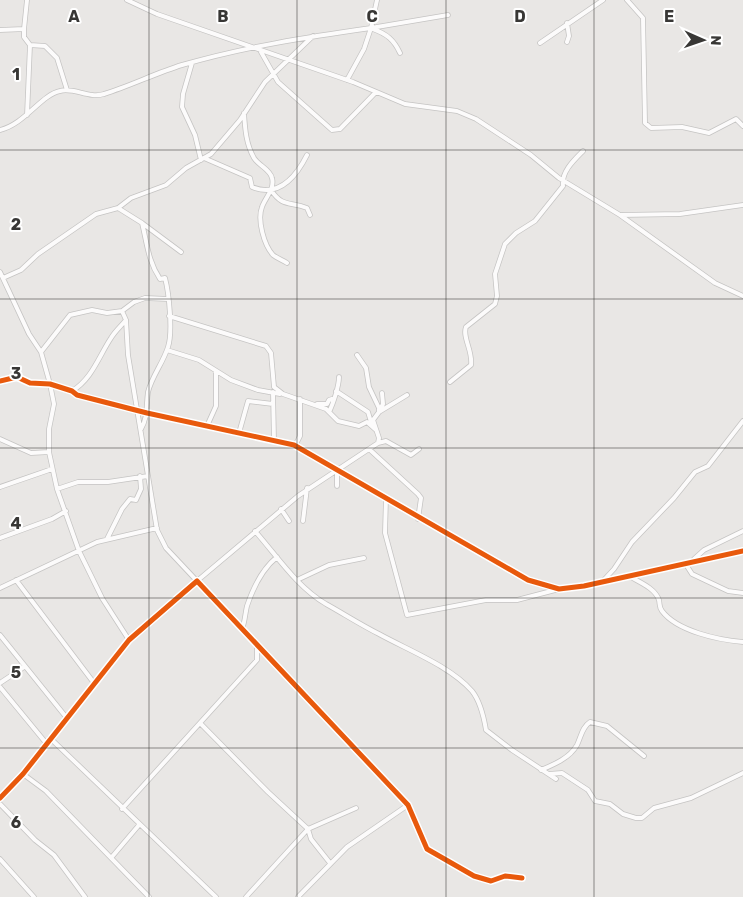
<svg xmlns="http://www.w3.org/2000/svg" width="743" height="897" font-family="Rubik,sans-serif">
<style>
.lines{fill:none;stroke-linecap:round;stroke-linejoin:round}
.minor-casing{stroke:#c5c4c3;stroke-width:5.5}
.minor{stroke:#fcfbfb;stroke-width:4}
.cycleway-casing{stroke:#fff;stroke-width:8}
.cycleway{stroke:#e8590c;stroke-width:5}
.grid{fill:none;stroke:#383735;stroke-width:1;stroke-opacity:0.55}
.grid-label{font-size:16px;text-anchor:middle;font-weight:bold;fill:#383735;stroke:#fff;stroke-width:4;stroke-linejoin:round;paint-order:stroke}
</style>
<rect width="100%" height="100%" fill="#e9e7e5"/>
<g class="lines">
<defs>
<path id="minor" d="M127,0L157,14L353,82L405,104L457,111L476,119L531,155L559,178L620,215L715,283L743,296
M627,0L643,18L645,123L651,128L682,127L709,133L736,119L743,126
M371,28L448,15
M24,29V37L30,45L27,115
M373,29C387,34 394,40 400,53
M0,30L24,29L27,0
M567,42L569,36L567,23
M540,43L603,0
M30,45L45,46L57,58L67,90
M261,52L278,82L332,130L340,129L376,92
M192,63L183,94L182,107L195,135L201,160
M347,80L364,49L371,28
M244,113C245,129 246,144 254,158C259,166 270,169 272,178C275,189 265,198 262,207C257,220 264,245 273,255C277,258 282,260 287,263
M0,130C25,124 41,95 60,91C74,87 89,99 104,94C130,86 156,73 182,65C244,47 307,37 371,28L377,0
M204,158L250,178L252,187C279,198 296,177 307,155
M271,190C283,208 290,201 307,208L310,215
M118,208L142,223C147,243 148,261 160,279L165,278C169,293 173,332 168,347C163,363 152,376 148,392C146,406 148,417 141,429
M621,215L680,214L743,205
M142,223L181,252
M0,272L29,334L41,352L50,384L54,404L49,429V452L57,489L79,551L102,598L129,640
M3,278L21,270L38,254L96,214L118,208L131,198L166,185L186,168L211,154L240,120L265,82L313,36
M122,311L126,320L128,355L157,530L166,548L197,581L298,496L378,443L386,441L411,455L419,449
M169,316L266,346L271,353L274,387L283,394L326,409L338,421L359,426L367,422L376,430
M167,350L199,360L231,380L258,390L280,394
M41,352L70,315L92,310L107,313L122,311L134,302L145,298L168,299
M357,355L366,368L369,387L379,408V412L373,420L379,438L378,443
M0,381L17,377L30,383L50,384L72,391L77,395L147,413L294,445L528,580L559,589L584,586L743,551
M450,382L471,365C473,351 462,337 466,327L495,304L497,296L495,274L505,244L516,233L535,221L563,186C561,172 574,160 583,151
M72,391C92,379 99,356 111,338C115,331 121,326 126,320
M336,391L368,412L371,422
M273,392L274,441
M317,404H327L329,400L332,399
M380,410L383,404L382,393
M329,412C333,404 339,386 339,377
M379,412L407,395
M207,426L216,406V371
M239,433L248,401L273,404
M0,439L31,453L49,452
M295,446L300,436V399
M369,449L418,494L421,498L418,519
M337,486V469
M0,487L52,469
M57,489L78,482H108L148,476
M386,498L385,533L407,615L486,600H517L559,589
M281,509L289,521
M303,521L307,488
M255,531C277,556 297,587 326,604C344,614 361,625 379,634C408,650 450,666 472,691C480,701 484,718 486,730L512,750L556,779
M0,538L52,519L66,511
M107,539L122,509L130,499L136,500L141,489L140,476
M694,559L704,550L743,531
M685,563L692,574L728,591L743,593
M629,576C639,582 655,588 659,600C660,605 659,607 662,611C677,631 718,640 743,642
M16,580L94,683
M297,580L329,565L364,558
M602,582L614,569L632,542L674,498L695,472L708,466L743,421
M0,588L97,542L157,528
M242,629C245,622 245,614 247,606C253,588 262,569 277,557
M0,635L66,717
M0,683L24,667
M0,687L46,743
M200,723L268,792L308,829L311,839L330,863
M50,738L216,897
M541,770C553,765 570,758 577,745C581,737 582,727 590,722L607,726L644,756
M23,774L46,791L149,897
M549,774L562,773L588,790L595,801L610,804L623,814L636,818H642L654,808L691,798L743,773
M0,798L23,774L129,640L197,581L408,805L427,849L474,876L491,881L505,876L522,878
M0,804L35,840L54,855L85,897
M122,809L257,660V646
M111,858L139,825
M0,859L34,897
M246,897L308,829L356,808
M298,897L347,847L408,805"/>
</defs>
<use href="#minor" class="minor-casing"/>
<use href="#minor" class="minor"/>
<defs>
<path id="cycleway" d="M0,381L17,377L30,383L50,384L72,391L77,395L147,413L294,445L528,580L559,589L584,586L743,551
M0,798L23,774L129,640L197,581L408,805L427,849L474,876L491,881L505,876L522,878"/>
</defs>
<use href="#cycleway" class="cycleway-casing"/>
<use href="#cycleway" class="cycleway"/>
</g>
<path class="grid" d="M149,0V897M297,0V897M446,0V897M594,0V897M0,150H743M0,299H743M0,448H743M0,598H743M0,748H743"/>
<g class="grid-label">
<text x="74" y="22">A</text>
<text x="223" y="22">B</text>
<text x="372" y="22">C</text>
<text x="520" y="22">D</text>
<text x="669" y="22">E</text>
<text x="16" y="80">1</text>
<text x="16" y="230">2</text>
<text x="16" y="379">3</text>
<text x="16" y="529">4</text>
<text x="16" y="678">5</text>
<text x="16" y="828">6</text>
</g>
<g transform="translate(703 40) rotate(92)" stroke="#ffffff" stroke-width="4" paint-order="stroke">
<path d="M0-4L9 19L0 12L-9 19Z" fill="#383735"/>
<text y="-8" font-size="14" font-weight="bold" text-anchor="middle" fill="#383735">N</text>
</g>
</svg>
